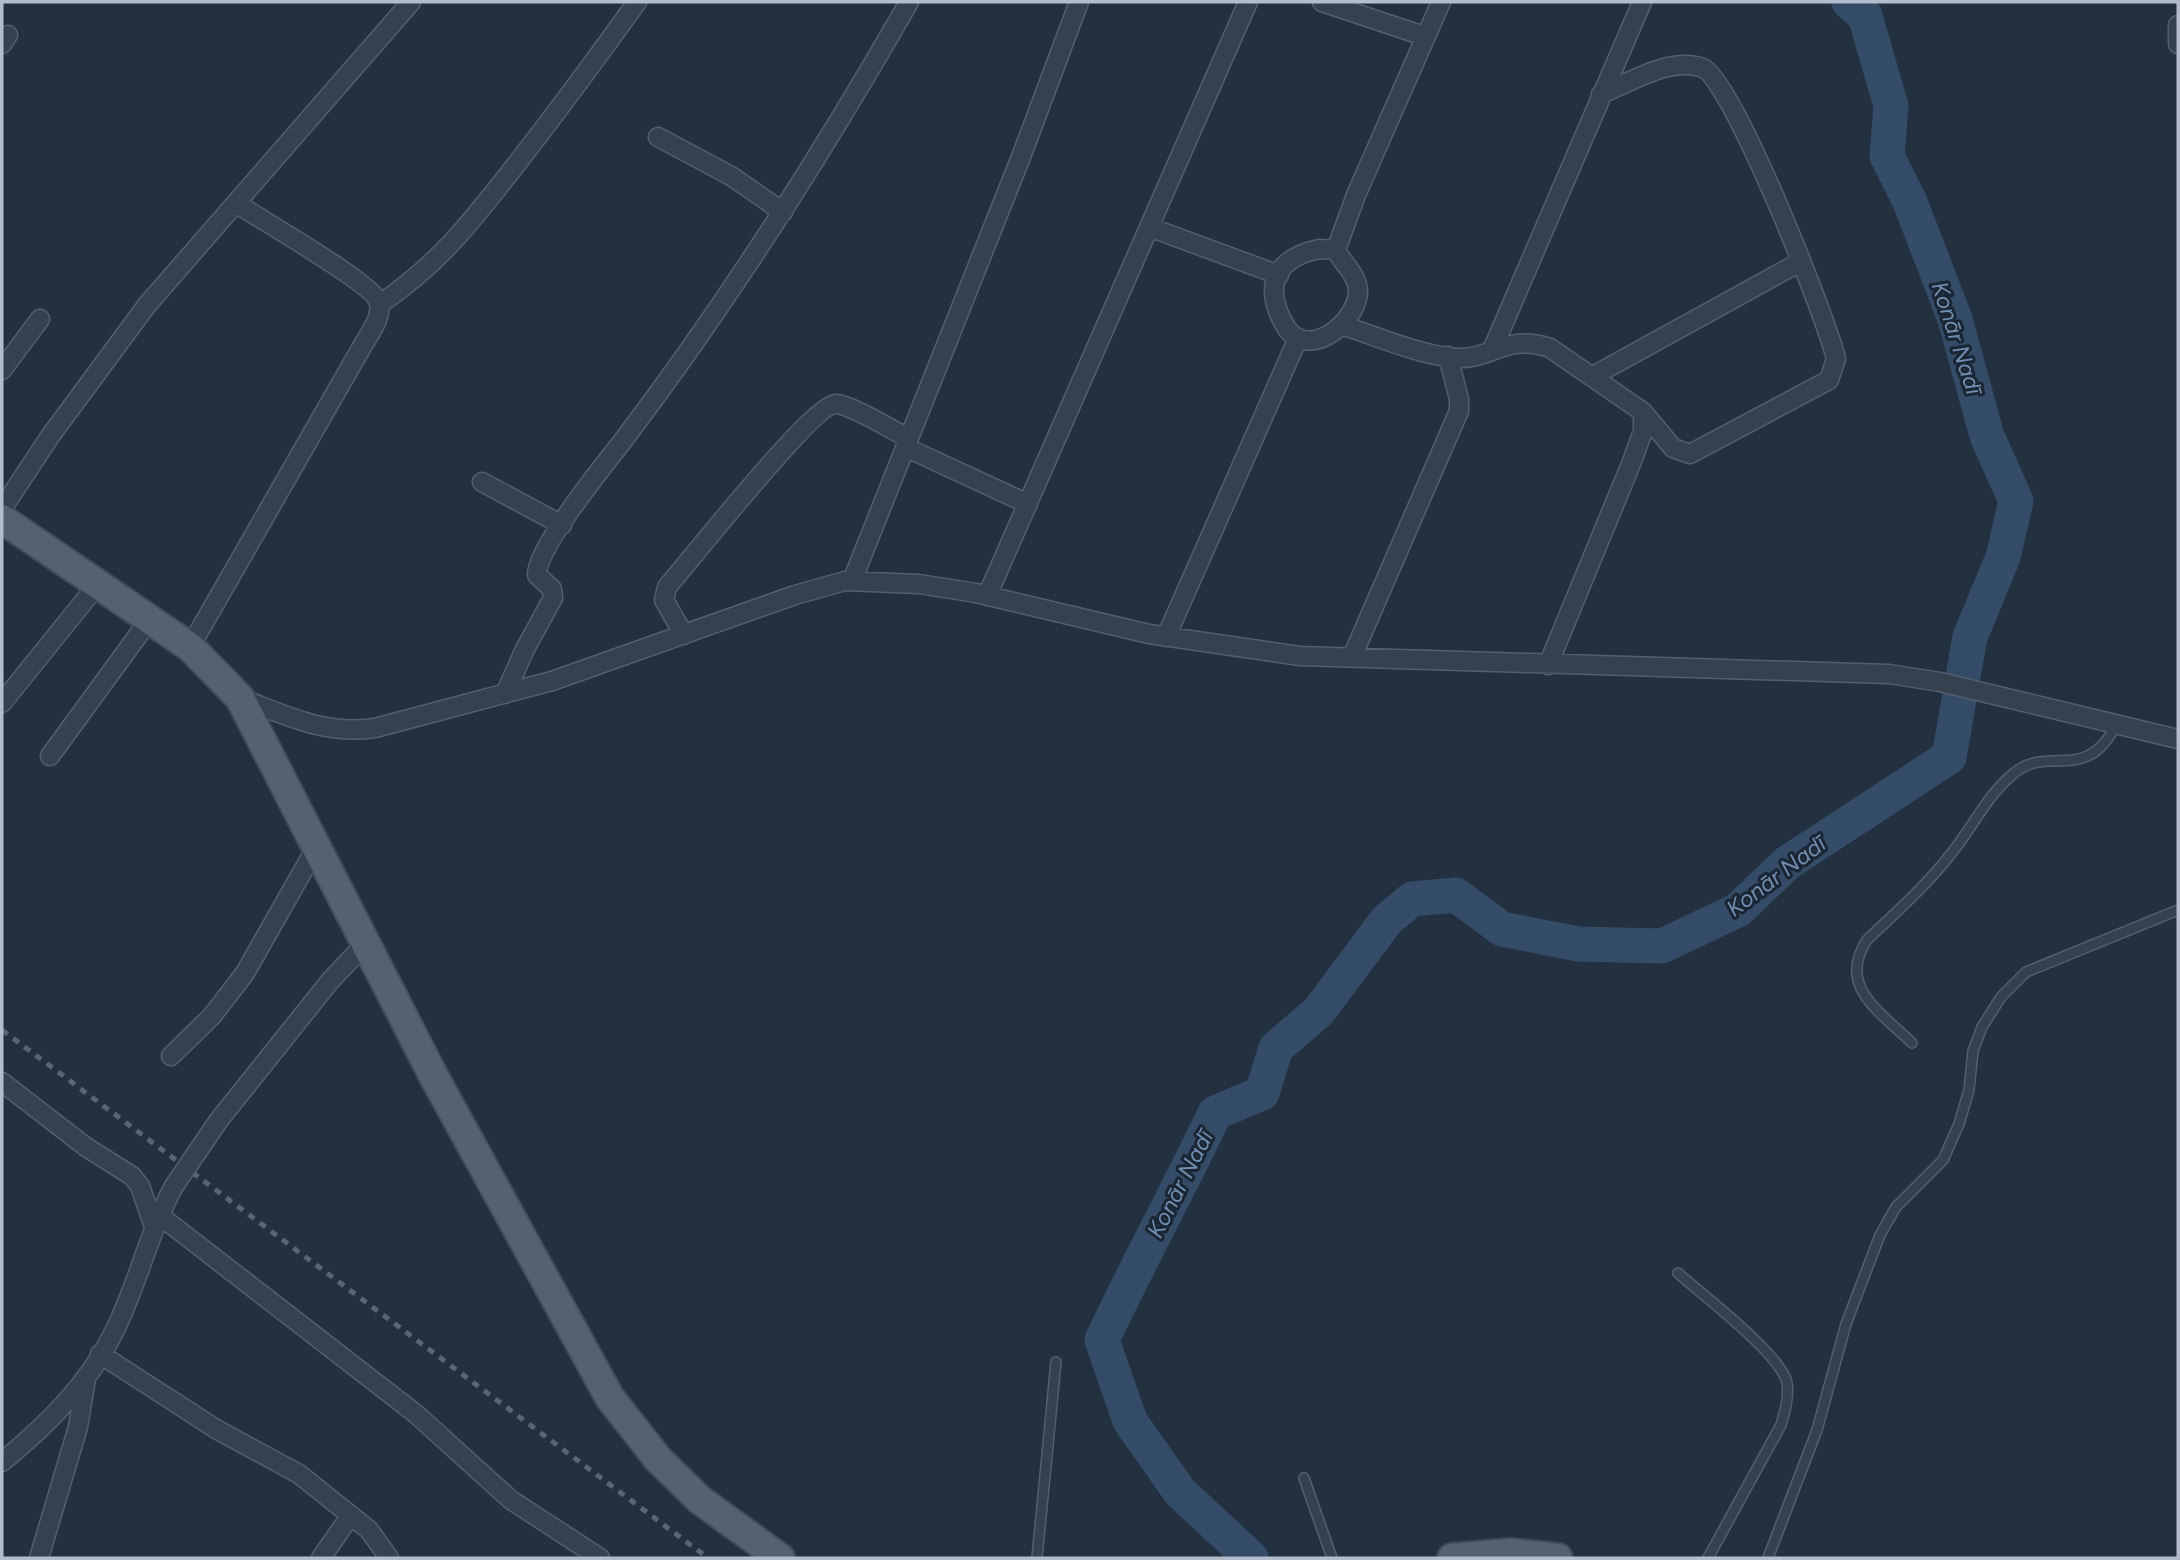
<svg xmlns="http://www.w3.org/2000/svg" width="2180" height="1560" font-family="Figtree,sans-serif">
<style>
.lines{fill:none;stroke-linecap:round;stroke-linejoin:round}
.river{stroke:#344c68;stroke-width:35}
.service-casing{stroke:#545f6d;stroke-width:12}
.minor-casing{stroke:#545f6d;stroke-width:21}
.primary-casing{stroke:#424d5b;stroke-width:32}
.service{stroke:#36414f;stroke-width:9}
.minor{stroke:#36414f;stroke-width:18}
.primary{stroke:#54616f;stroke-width:28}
.rail{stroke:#576676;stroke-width:5;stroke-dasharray:7 7;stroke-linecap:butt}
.minor-bridge-casing{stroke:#545f6d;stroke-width:21;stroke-linecap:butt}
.minor-bridge{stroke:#36414f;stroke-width:18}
.labels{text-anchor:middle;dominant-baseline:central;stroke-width:6;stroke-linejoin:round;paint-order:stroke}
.water-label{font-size:23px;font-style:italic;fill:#708eb0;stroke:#1b2634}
</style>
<rect width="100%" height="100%" fill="#22303f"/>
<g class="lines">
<path class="river" d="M1251,1558L1180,1492L1130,1421L1102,1340C1138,1263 1179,1189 1215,1113L1262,1093L1276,1048L1319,1011L1386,921L1412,899L1456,895L1502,929L1578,944L1662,946L1738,910L1787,863L1949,757L1970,637L2003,557L2016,501L1987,436L1955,319L1910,202L1887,156L1891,106L1865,16L1849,2"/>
<defs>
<path id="service" d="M1912,1043C1882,1013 1836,987 1867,940C1895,913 1926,886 1950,855C1971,830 1987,795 2013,774C2049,743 2086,786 2117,723
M1678,1273C1700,1293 1783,1356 1787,1383C1789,1397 1785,1411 1781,1425L1708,1558
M1304,1478L1332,1558
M1037,1558L1056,1362
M1768,1558L1817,1430L1846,1324L1880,1235L1896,1207L1943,1160L1959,1124L1969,1090L1973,1051L1982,1027L2001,997L2026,972L2178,910"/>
<path id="minor" d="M1322,2L1424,36
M2178,25V44
M2,44L8,35
M1601,94C1631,82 1671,56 1703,68C1732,79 1827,319 1836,359L1829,380L1690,454L1673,448L1643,412
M658,137L731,176L783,212
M1149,227L1279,275
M1319,249L1336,250C1343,264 1358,275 1358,292C1357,317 1323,350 1298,338C1289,334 1285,326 1281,318C1263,280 1281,257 1319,249Z
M1336,250L1356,195L1441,2
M380,304C440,263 471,222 515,166C557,112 597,58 637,2
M1341,325C1377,336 1418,355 1456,358C1491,360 1506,333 1550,348L1643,412V431L1631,464L1548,665
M1493,348L1642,2
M2,370L40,319
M1593,376L1800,262
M905,447L1028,504
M482,482L562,525
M2,509L51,435L147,305L411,2
M852,581L1021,157L1079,2
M987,596L1248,2
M684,635L664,600L667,587C690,561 813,404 836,404C852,405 892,430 908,438
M1166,637L1298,338
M190,647L363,345C370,333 384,315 378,301C372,283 258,218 236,203
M1352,657L1459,411V399L1448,356
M505,694L525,649L553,598L552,589L537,575C536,549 603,466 622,442C728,302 822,154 909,2
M240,698C288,716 324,735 375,728L552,681L795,595L845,581L919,584L976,593L1149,634L1300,656L1889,674L1940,682L2178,739
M2,703L98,584
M50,756L150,619
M171,1056L212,1016L245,973L317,846
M2,1082L86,1147L132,1176L140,1186L154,1227
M219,1120L330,981L367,942
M159,1215L416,1414L511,1500L600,1558
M100,1354L216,1429L299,1474L369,1530L389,1558
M2,1462C47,1425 89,1384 115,1330C138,1283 149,1232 174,1186
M39,1558L78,1427L86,1379
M321,1558L351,1515"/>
<path id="primary" d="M2,519L190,647L240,698L433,1075L610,1398L658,1459L700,1500L780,1558
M1452,1558L1510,1553L1558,1558"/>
</defs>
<use href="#service" class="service-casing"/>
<use href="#minor" class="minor-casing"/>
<use href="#primary" class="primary-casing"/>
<use href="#service" class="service"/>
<use href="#minor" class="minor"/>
<use href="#primary" class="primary"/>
<path class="rail" d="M2,1030L708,1558"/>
<defs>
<path id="minor-bridge" d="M174,1186L219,1120"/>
</defs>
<use href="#minor-bridge" class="minor-bridge-casing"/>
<use href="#minor-bridge" class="minor-bridge"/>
</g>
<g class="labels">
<g class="water-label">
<text transform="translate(1957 338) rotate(72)">Konār Nadī</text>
<text transform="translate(1776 876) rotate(-37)">Konār Nadī</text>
<text transform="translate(1180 1184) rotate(-63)">Konār Nadī</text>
</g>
</g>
<rect width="2180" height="1560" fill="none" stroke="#b2bcca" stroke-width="7"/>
</svg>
